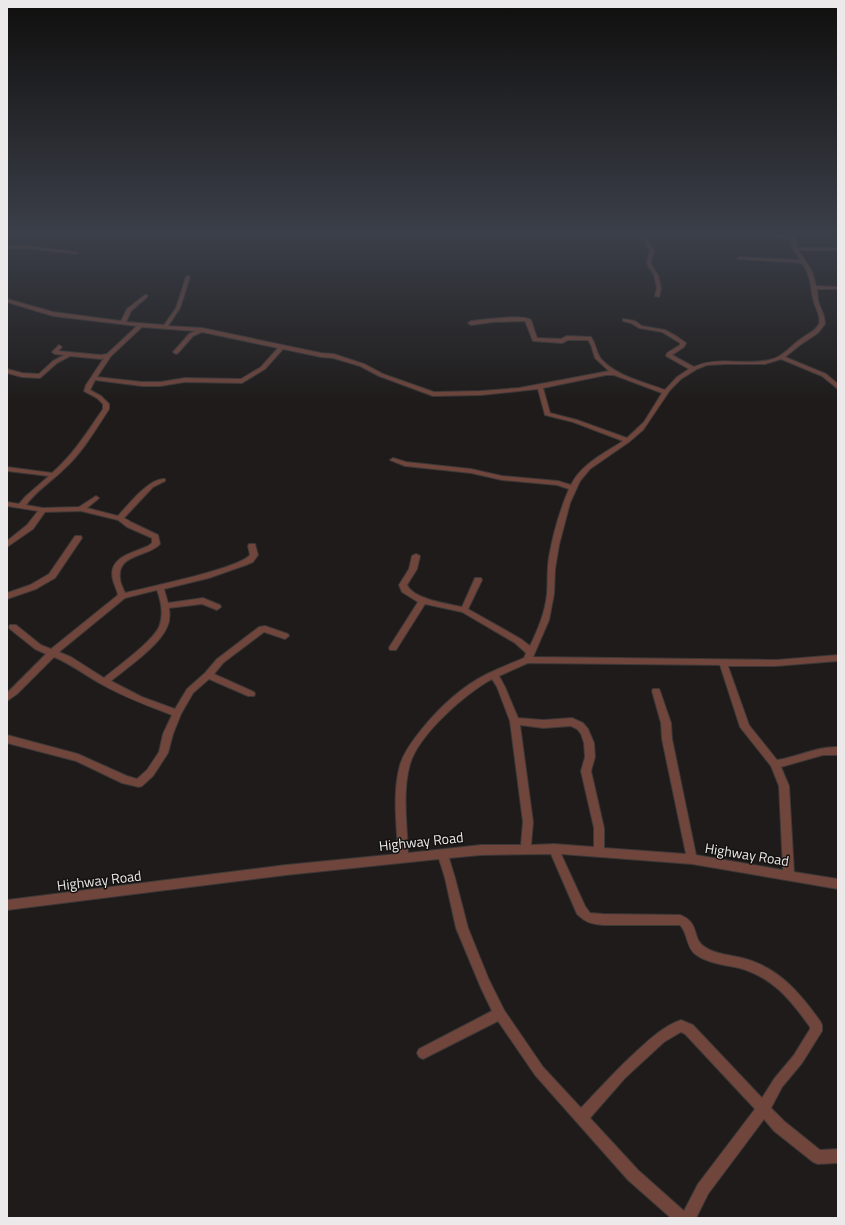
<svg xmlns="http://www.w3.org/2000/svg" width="845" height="1225" font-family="'Titillium Web',sans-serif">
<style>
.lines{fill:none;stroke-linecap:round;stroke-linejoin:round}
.minor-casing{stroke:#3b3837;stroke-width:2}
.minor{fill:#6f453c;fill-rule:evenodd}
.labels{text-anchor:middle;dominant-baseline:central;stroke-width:3;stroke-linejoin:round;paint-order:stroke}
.near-street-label{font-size:14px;fill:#ebe9e9;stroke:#141211}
</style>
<rect width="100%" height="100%" fill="#1e1b1a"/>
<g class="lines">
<defs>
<path id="minor" d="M639,232H643L654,251L651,261L652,266L658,275L661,288L659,297L655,296L657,288L654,275L648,266L647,261L650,251Z
M728,232L773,234L791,237V232H795L797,248H838V250H798L812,271L816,286L838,287V289H817L818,301L824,316L825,324L818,333L800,345L785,357L826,374L838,384V389L822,376L781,359L765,364H726L707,365L697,369L681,379L670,390L643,430L629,442L590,469L580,481L570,503L559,545L555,569L554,594L549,620L533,657L776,660L838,655V661L776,666H728L749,725L777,760C798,757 817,746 838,747V755H823L781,767L789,786L794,872L838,879V889L692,864L561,854L585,906L590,913L603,914L680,915C701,923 691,939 705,947C716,955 733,955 746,959C780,969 800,993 820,1021L822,1025V1031L802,1063L782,1087L771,1108L784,1121L820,1150L838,1149V1163L818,1164L813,1162L774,1131L764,1119L708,1194L696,1218H671L628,1180L535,1075L498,1021L427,1057L423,1059L419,1057L417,1053L419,1049L492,1011L481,988L456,928L445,878L439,859L286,875L7,910V900L286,865L398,854C397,825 392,794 400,765C404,752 413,740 422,729C440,707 461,687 487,674C499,668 512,663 524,658L526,653L515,643L462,612L425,604L396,650H390L389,648L390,646L418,602L402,592L399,585L409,569L412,556L416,554L420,556L417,569L407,585C413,599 448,604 462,607L475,578H481L482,580L468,609L521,639L530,646C538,629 545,613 547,594C548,581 547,569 549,557C553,534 560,510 569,489L557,485L502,480L471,473L405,466L390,460L393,458L406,462L471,469L502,476L558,481L571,485C581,464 605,453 623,441L573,422L545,415L538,389L481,395L433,396L379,376L360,366L333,358L321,357L283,349L265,369L242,383L185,382L160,386H142L95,380L90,390L101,396L109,404V409C96,429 82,453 64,469C52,481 36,491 26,505L43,508L79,507L96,496L99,498L98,499L87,508L118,516C128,505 150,477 165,479V481L153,487L124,518L133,523L158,535L160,544C148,557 117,554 120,578C120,583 123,588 125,593C148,587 238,569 250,555L248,546L249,544H255L258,555L253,562L246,565L209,578L164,589L168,603L203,598L220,605L221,607L217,610L202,604L169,608C170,614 170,621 167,627C159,646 128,667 111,681L142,697L175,709L187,689L205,673L217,659L259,627L265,626L288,634L289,636L285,639L264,632L223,663L214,674L254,692L255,694L254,696H248L209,679L193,693L181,714L173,734L168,753L153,776L142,786L139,787L122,783L76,761L7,743V735L78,754L127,776L137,779L147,770L159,752L163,734L172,715C148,706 124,697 101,684C85,675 71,664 54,657L17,694L7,701V693L46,654L35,649L10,629L9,627L10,625H16L41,645L51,649L118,595C117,590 114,585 113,580C107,557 133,553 148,546L152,543V538L127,527L118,520L81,511L45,512L33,529L7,547V541L27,525L38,511L7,506V502L19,504L26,496L49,476L7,471V467L52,473C73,455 88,431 103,409V404L97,398L84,391L86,385L104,358L101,359L70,356L57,363L40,378L22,377L7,373V369L22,373L39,374L53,361L64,355L55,354L52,352L59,345L62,347L58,351L101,355L107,354L137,326L53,316L7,302V299L53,312L121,321L127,309L145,295H147V297L131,311L126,322L164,325L176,308L186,277L188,276L190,277L180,308L168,326L202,328L321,353L334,354L364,364L383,374L434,392L481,391L519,388L609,371L595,358L591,345L588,340H568L562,343L533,341L525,321L493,322L471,325L468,323L471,321C483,320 521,314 531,320L537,338L561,339L567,336L591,337C596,344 596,352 601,359C616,376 644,382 665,390L677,377L689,369L666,356L667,353L680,345V343L662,332L639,328L631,323L623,321V319L635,321L642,326L665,330L676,336L686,343L684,347L672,355L694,367C720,355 747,367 773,359C783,356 790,347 798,341C805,335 815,332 819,324C821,316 816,310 814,302C810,288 812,277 802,263L739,259L737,258L739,257L800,260L793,249L791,239L773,236L730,233ZM142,327L195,331L189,334L174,351L173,352L176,354L178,353L193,336L202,332L278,348L261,367L241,379L185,378L160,382H142L97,377L111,356ZM606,375H614L662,393L644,422L627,438L577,420L550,413L543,388ZM157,590C161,601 164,615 159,627C152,642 118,666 104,678L71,657L59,652L125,598ZM528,663L720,665L740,727L771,766L779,786L783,870L696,855L672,739L671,723L660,691L659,689H653L652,691L661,723L662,739L686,854L604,848V828L591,771L595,757L594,743L588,729L583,723L572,718L543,720L518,718L505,687L499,676ZM492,679L497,687L510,721L523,822L521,845H481L408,853C407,824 402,792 410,764C419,734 465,694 492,679ZM520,725L543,728L571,726L577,729L581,734L584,743L585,757L581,771L594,828V847L554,844L531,845L533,822ZM551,854L577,914C585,922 591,924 603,925H680C688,933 686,947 695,954C706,963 725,965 739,968C772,977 790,999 810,1027V1029L794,1055L774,1079L762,1098L693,1025L681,1020C664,1026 651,1038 638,1050C618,1068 600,1088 581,1108L543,1067L504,1010L489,980L468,928L455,878L449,858L481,855ZM681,1032L685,1034L755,1109L698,1184L684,1211L638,1170L590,1118L625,1078L664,1042Z
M7,246H26L76,252L78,253L76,254L26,248H7Z
M75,536H81L82,538L55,578L36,589L7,599V593L30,585L49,574Z"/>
</defs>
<use href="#minor" class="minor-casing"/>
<use href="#minor" class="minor"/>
</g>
<linearGradient id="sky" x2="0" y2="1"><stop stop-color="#100f0e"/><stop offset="0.58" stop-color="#3b3f49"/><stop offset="1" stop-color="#3b3f49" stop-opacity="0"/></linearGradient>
<rect width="845" height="403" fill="url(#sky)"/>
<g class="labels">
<g class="near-street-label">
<text transform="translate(421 841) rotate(-6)">Highway Road</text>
<text transform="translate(747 854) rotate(9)">Highway Road</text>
<text transform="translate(99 880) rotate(-7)">Highway Road</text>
</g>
</g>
<rect width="845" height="1225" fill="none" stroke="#ebe9e9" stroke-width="16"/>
</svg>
